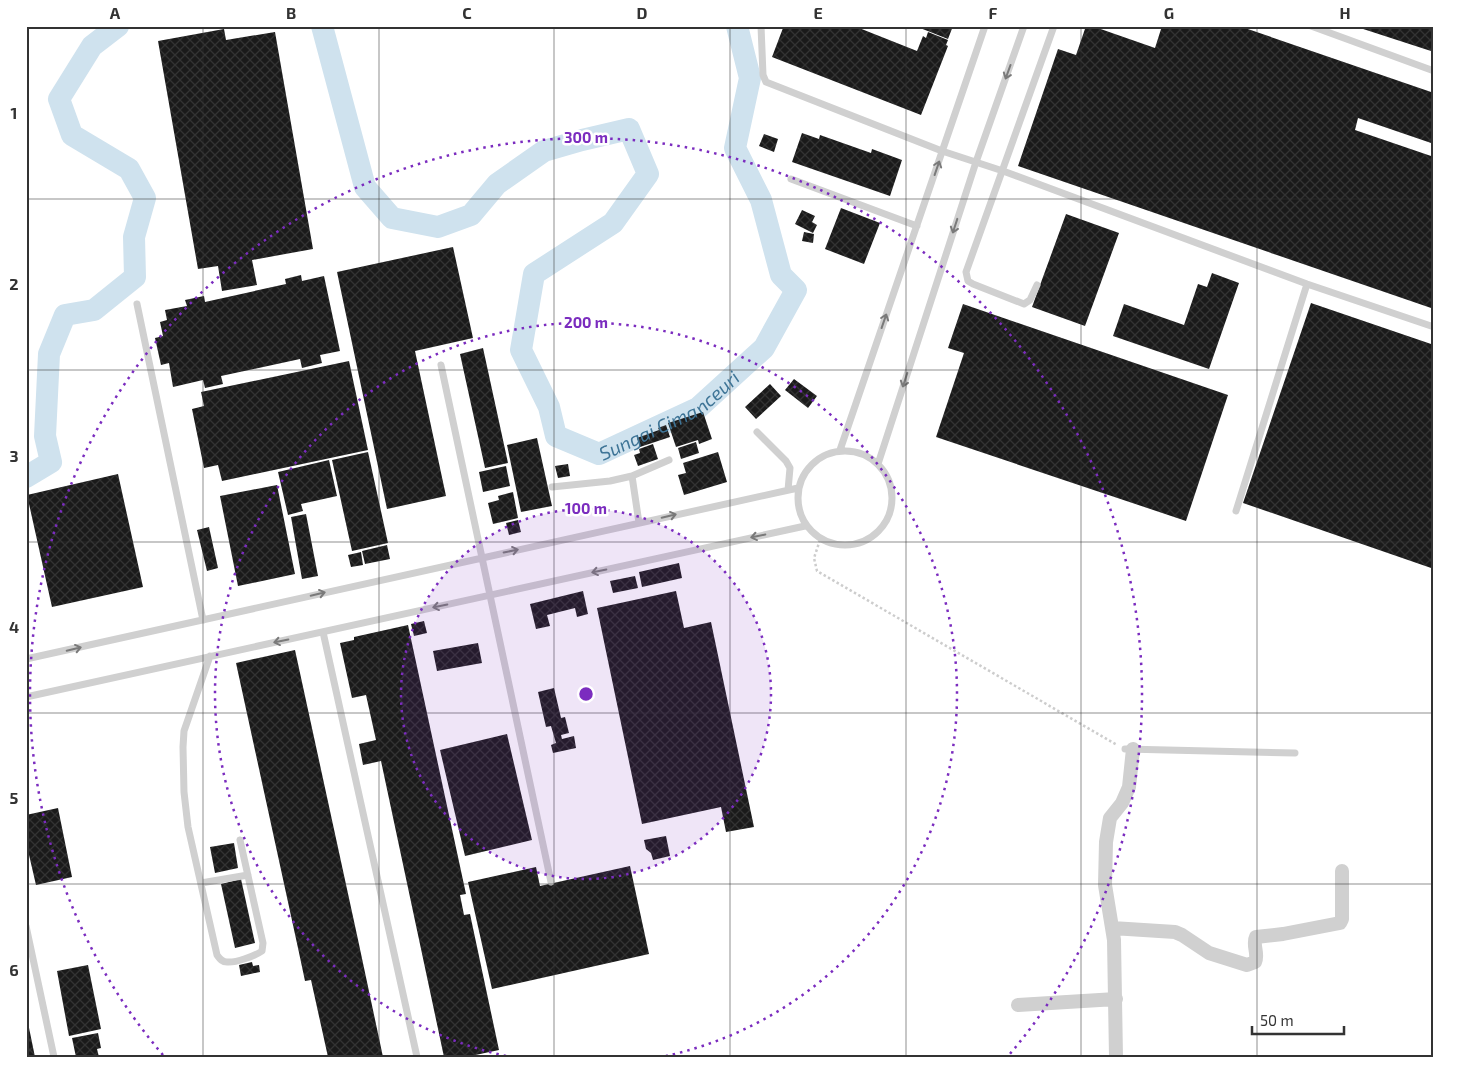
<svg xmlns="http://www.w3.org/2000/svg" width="1460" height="1083" font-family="'Exo 2',sans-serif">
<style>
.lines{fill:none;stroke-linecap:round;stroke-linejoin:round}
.river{stroke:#cfe2ee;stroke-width:22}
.building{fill:url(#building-cross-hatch)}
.path{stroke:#cdcdcd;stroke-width:2.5;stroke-dasharray:2.5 2.5;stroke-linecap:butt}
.service{stroke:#d0d0d0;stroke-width:7}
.minor{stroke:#d0d0d0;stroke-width:14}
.oneway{stroke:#7a7a7a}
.grid{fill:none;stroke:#333;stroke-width:1;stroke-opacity:0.55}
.ring{fill:none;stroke:#7b2cbf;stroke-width:2.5;stroke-dasharray:2.5 5}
.labels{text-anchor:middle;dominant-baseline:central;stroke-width:5;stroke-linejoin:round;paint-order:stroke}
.water-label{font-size:19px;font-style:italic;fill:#3f7597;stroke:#fff}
.centre{fill:#7b2cbf;stroke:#fff;stroke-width:2.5}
.ring-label{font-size:15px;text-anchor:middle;font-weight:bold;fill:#7b2cbf;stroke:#fff;stroke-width:5;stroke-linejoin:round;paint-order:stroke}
.neatline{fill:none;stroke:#333;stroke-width:2}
.grid-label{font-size:16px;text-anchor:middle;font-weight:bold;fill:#333}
</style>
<defs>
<pattern id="building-cross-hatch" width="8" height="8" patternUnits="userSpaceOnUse" patternTransform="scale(1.25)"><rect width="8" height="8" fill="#1a1a1a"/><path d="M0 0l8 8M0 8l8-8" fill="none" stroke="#333"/></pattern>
</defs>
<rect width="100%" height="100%" fill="#fff"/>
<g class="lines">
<g class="river">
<path id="s1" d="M322,26L365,187L392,218L438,227L471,215L497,184L544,151L582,140L629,129L648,174L613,223L534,274L521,350L549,407L556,436L599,454L698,408L764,348L796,290L781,275L761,200L735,148L750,78L737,26"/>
<path d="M26,477L51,462L45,436L49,354L65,315L94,310L135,277L134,237L145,198L129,169L72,135L59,99L92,46L118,26"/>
</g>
</g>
<path class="building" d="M779,26H854L917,51L923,36L926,38L928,32L948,40L946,45L948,46L921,115L772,57L783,28Z
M915,26H953L948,39Z
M1086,26H1092L1155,48L1162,26H1239L1434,93V144L1358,118L1355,130L1434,157V309L1018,166L1058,49L1076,55Z
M1357,26H1434V52L1357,27Z
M224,29L226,40L275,32L313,249L252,260L257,285L222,291L218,266L198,269L158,41Z
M802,133L819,139L820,135L871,153L872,149L902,160L890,196L792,162Z
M764,134L778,139L774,152L759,146Z
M841,208L880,223L864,264L825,249Z
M802,210L815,216L812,222L817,225L813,233L795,224Z
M1066,214L1119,233L1085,326L1032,307Z
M804,232L814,234L813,243L802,241Z
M453,247L473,338L415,351L446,496L387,509L337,272Z
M1212,273L1239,283L1209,369L1113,336L1124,304L1184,325L1198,284L1207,287Z
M301,275L302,281L324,276L340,351L320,355L322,363L302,368L300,359L221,376L223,384L205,388L203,380L173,387L169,363L161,365L155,338L163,336L160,322L167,320L165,310L187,306L185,300L204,296L205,302L286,284L285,279Z
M1311,303L1434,345V569L1243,503Z
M963,304L1228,395L1186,521L936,437L964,353L948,348Z
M483,348L508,463L485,468L460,354Z
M349,361L368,450L222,481L218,465L204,468L192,409L204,406L201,392Z
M794,379L817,396L808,408L785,390Z
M770,384L781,396L756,419L745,407Z
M703,412L712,439L699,444L698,440L676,447L668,423Z
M666,425L670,437L640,447L637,438L659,430L658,428Z
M537,438L552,506L521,512L507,445Z
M696,442L699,453L681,459L678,448Z
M653,444L658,459L638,466L634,455L640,453L639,449Z
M368,452L388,543L352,551L332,460Z
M718,452L727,482L684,495L678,475L686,473L683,463Z
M329,460L337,496L301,504L303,511L288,515L278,472Z
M568,464L570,476L558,478L555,466Z
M506,466L510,486L483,492L479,472Z
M118,474L143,587L52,607L27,495Z
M277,485L295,574L238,586L220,496Z
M513,492L518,518L493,524L488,503L499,500L498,496Z
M306,514L318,576L302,579L291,517Z
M518,520L521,532L509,535L506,523Z
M209,527L218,568L207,571L197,530Z
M387,545L390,559L365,564L362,551Z
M361,552L363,565L351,567L348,555Z
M679,563L682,578L642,587L639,572Z
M635,576L638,588L613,593L610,581Z
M583,591L588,614L577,617L575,608L547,615L550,626L536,629L530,604Z
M676,591L684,628L711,622L754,827L726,832L721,807L642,824L597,608Z
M424,621L427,633L414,636L411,624Z
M408,625L466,894L460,895L464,915L470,914L499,1050L466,1057H444L381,761L363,765L359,744L376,740L366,695L352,698L340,643L354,640V637Z
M478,643L482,663L437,671L433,651Z
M295,650L357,935L383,1057H328L311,980L305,981L298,948L236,663Z
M554,688L561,718L565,717L569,733L561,735L562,739L574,736L576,748L553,753L551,745L556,743L551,726L546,727L538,692Z
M507,734L532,840L465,856L440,750Z
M58,808L72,877L36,885L26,842V815Z
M666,836L670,856L653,860L651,853L646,849L644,840Z
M234,843L238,868L215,873L210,847Z
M630,866L649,954L492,989L468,882L536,867L540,886Z
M241,879L255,943L235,948L221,884Z
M252,962L253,966L259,965L260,972L241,976L239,965Z
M88,965L101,1029L69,1036L57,971Z
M26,1018H27L35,1057H26Z
M98,1033L101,1048L97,1049L99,1057H76L72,1038Z"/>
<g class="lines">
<path class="path" d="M820,540L814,558L817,571L1117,745"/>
<path class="service" d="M761,26L763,75L766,82L942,151L1003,171L1307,284L1434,327
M1311,26L1434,71
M791,179L917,226
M1037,285L1030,300L1024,304L973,284L968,281L966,272L1054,26
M137,304L203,620
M441,365L551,882
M757,432L786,461L790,468L788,490
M840,450L985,26
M798 498a47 47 0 1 1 94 0a47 47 0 1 1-94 0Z
M878,464L976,162L1024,26
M632,476L639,523
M552,487L610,481L632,476L669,460
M1236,511L1307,284
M323,632L417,1057
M210,656L184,731L183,747L184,792L188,827L217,955C220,959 222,962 227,962C235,963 255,956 262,951L263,943L240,840
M26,659L798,488
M26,697L805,526
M1125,749L1295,753
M201,883L248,875
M26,926L54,1057"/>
<path class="minor" d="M1112,928L1175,932L1182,935L1209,953L1247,965L1255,962C1259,954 1252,945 1256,937L1283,934L1340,923L1342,919V871
M1018,1005L1116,999
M1116,1057L1114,940L1105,885L1106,842L1110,818L1122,803L1129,787L1133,749"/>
</g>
<defs><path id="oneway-shaft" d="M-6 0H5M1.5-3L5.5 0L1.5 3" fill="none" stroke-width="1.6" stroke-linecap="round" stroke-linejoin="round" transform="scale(1.25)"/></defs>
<g class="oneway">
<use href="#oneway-shaft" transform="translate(1008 72) rotate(110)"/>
<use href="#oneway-shaft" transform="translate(937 168) rotate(-71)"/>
<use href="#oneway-shaft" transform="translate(955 226) rotate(108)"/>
<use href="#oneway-shaft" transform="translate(884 321) rotate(-71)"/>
<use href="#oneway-shaft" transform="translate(905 380) rotate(108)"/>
<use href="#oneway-shaft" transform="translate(669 516) rotate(-13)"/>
<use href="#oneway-shaft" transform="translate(758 536) rotate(168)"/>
<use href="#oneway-shaft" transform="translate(511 551) rotate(-12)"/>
<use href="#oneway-shaft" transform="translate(599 571) rotate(168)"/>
<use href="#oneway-shaft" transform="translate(318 594) rotate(-13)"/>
<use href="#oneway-shaft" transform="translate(440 606) rotate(168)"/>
<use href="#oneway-shaft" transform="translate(281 641) rotate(168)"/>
<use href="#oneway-shaft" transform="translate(74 649) rotate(-13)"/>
</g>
<path class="grid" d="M203,26V1057M379,26V1057M554,26V1057M730,26V1057M906,26V1057M1081,26V1057M1257,26V1057M26,199H1434M26,370H1434M26,542H1434M26,713H1434M26,884H1434"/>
<circle cx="586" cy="694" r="185" fill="#7b2cbf" fill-opacity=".12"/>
<g class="ring">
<circle cx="586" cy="694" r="185"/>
<path d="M506 1056A371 371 0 1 1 666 1056"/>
<path d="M163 1055A556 556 0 1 1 1009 1055"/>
</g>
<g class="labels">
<g class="water-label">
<text stroke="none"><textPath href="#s1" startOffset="976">Sungai Cimanceuri</textPath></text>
</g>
</g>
<circle cx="586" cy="694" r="8" class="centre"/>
<g class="ring-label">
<text x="586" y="143">300 m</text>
<text x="586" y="328">200 m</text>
<text x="586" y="514">100 m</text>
</g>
<rect width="1460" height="1083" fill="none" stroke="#ffffff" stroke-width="55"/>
<path d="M1252 1026v8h92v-8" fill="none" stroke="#333333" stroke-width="2.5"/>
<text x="1260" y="1026" font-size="15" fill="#333333" stroke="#ffffff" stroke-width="4" paint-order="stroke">50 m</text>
<rect x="28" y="28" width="1404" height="1028" class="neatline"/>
<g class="grid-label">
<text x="115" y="19">A</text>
<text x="291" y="19">B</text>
<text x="467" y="19">C</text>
<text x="642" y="19">D</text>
<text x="818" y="19">E</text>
<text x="993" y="19">F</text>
<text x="1169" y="19">G</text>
<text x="1345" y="19">H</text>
<text x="14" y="119">1</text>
<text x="14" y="290">2</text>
<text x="14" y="462">3</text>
<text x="14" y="633">4</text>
<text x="14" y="804">5</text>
<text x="14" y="976">6</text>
</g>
</svg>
